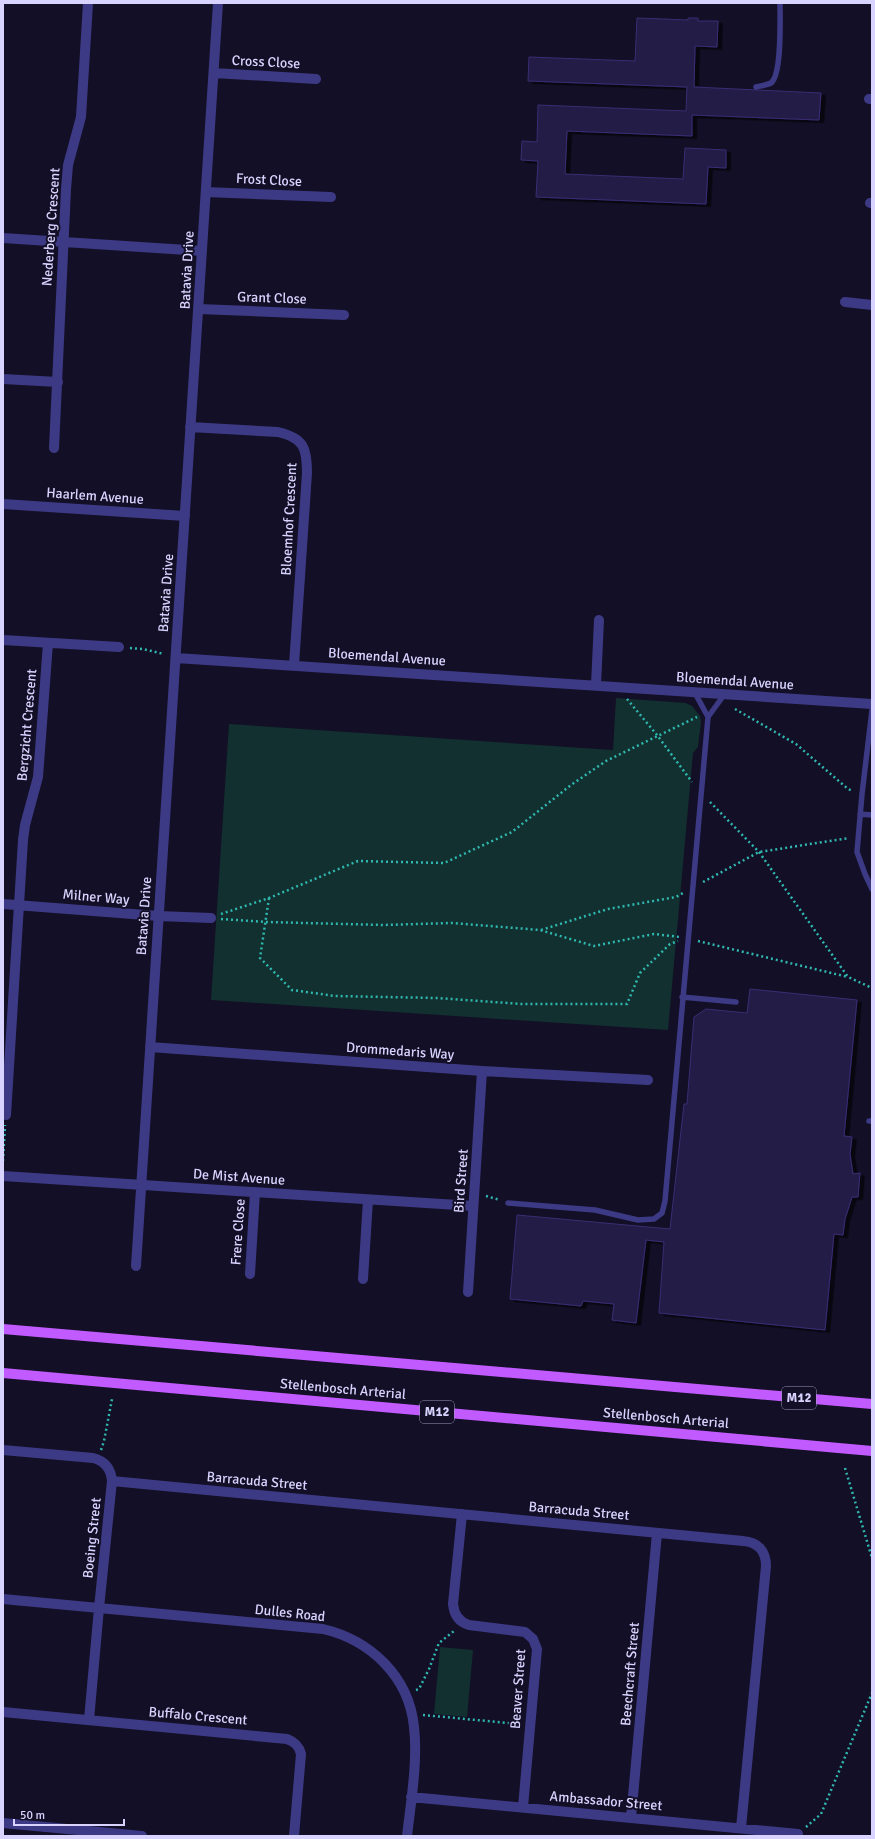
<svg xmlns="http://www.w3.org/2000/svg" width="875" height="1839" font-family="Signika,sans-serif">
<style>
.green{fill:#12302f}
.building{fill:#241b47;stroke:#3b2d73;filter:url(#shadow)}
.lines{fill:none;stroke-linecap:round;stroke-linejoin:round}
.path{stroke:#2fb8b0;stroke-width:2.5;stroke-dasharray:2 3;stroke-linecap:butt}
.lane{stroke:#3d3a85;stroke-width:5.5}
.street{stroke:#3d3a85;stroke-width:10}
.primary{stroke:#c25bff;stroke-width:10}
.labels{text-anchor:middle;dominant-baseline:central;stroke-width:4;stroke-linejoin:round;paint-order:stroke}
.shield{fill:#130f26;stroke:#9e99be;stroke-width:1}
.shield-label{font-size:13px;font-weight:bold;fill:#d9d4ff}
.street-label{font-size:14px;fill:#d9d4ff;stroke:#130f26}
</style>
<defs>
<filter id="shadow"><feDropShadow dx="4.5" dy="2.5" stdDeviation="0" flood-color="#0009"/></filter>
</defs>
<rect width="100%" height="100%" fill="#130f26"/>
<path class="green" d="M616,698L686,703L692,706L700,716L701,722L698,747L693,753L668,1030L211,1000L229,724L613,750Z
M440,1647L473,1650L467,1717L434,1714Z"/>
<path class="building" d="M637,18L688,20V18H698V21H718L717,47L695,46L694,87L821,93L819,120L692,115V136L567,131L565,174L683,179L685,148L726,150V168L708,167L706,204L536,197L538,161L521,160L522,141L537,142L538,105L686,111L687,87L528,81L529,57L635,61Z
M750,989L857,1000L844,1136L852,1137L850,1154L853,1174L860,1173L858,1197H852L845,1219L843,1235L834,1234L825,1330L659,1313L664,1242L646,1240L636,1323L612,1320L614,1304L583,1301L581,1306L510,1299L517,1215L670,1229L684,1104H687L694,1017L706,1009L747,1013Z"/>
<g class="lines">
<path class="path" d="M130,648L143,649L164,654
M627,699L657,735L692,782
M735,709L796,744L848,789L853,791
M710,802L759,852L848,977L872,988
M703,882L759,852L849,838
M269,898L260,958L292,990L335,996L437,998L522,1004H627L640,973L670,944L678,941
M221,914L269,898L358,861L444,863L512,832L571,785L606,761L697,717
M221,919L267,922L383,925L452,923L540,930L594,946L654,934L680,937
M541,930L608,909L676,897L683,893
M698,941L848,977
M3,1161L5,1125
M486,1196L500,1200
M101,1450L104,1441L112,1399
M845,1468L872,1558
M416,1690L419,1689L429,1669L439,1643L454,1631
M423,1715L519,1724
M806,1827L821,1814L872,1693"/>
<path class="lane" d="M756,87C760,86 767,85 771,83C782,75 780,18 780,3
M695,693L708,717
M872,710L862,794L857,852L865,874L872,889
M860,814L872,815
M682,997L736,1002
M869,1121H872
M508,1203L595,1210L638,1220L654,1219L662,1213L665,1201L708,717L724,695"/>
<path class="street" d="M214,73L316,79
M869,99H872
M206,192L331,197
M870,203H872
M3,238L202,251
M845,302L872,305
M199,309L344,315
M3,379L58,382
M190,427L278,432C304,438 307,448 307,473L294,665
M54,448L66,189L68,165L81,117L88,3
M3,504L185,516
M3,640L119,647
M176,658L872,704
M596,685L599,620
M3,904L158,916L211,918
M150,1047L482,1071L648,1080
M6,1115L23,840L25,825L38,777L48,643
M3,1176L473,1206
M136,1266L218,3
M250,1274L255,1192
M363,1279L368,1200
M468,1292L482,1071
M3,1450L93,1458C105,1461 111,1469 112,1481L99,1608L89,1720
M112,1481L743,1541C758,1542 766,1551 766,1566L741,1828
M462,1514L453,1604C454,1615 459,1622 469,1625L525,1632L533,1639L537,1649L523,1807
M3,1599L323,1629C370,1640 409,1676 414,1727C418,1761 411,1801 407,1836
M3,1712L287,1739C295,1742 299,1746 301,1754L294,1836
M411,1797L798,1834
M631,1818L657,1533
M3,1823L142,1836"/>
<path class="primary" d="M3,1329L872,1404
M3,1373L872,1451"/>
</g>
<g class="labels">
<g class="shield">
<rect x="782" y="1387" width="34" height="22" rx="3"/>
<rect x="420" y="1401" width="34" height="22" rx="3"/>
</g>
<g class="shield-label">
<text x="799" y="1398">M12</text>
<text x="437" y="1412">M12</text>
</g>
<g class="street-label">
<text transform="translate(266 62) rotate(3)">Cross Close</text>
<text transform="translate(269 180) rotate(3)">Frost Close</text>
<text transform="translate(51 227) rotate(-86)">Nederberg Crescent</text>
<text transform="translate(187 270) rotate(-87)">Batavia Drive</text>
<text transform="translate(272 298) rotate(2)">Grant Close</text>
<text transform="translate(95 496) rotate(4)">Haarlem Avenue</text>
<text transform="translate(289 519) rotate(-87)">Bloemhof Crescent</text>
<text transform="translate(166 593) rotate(-86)">Batavia Drive</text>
<text transform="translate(387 657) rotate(4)">Bloemendal Avenue</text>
<text transform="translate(735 681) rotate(4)">Bloemendal Avenue</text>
<text transform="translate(27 725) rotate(-85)">Bergzicht Crescent</text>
<text transform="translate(96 897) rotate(5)">Milner Way</text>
<text transform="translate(144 916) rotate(-86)">Batavia Drive</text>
<text transform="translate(400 1051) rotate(4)">Drommedaris Way</text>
<text transform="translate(239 1177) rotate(4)">De Mist Avenue</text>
<text transform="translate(461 1181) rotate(-86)">Bird Street</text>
<text transform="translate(238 1232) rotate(-86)">Frere Close</text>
<text transform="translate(343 1389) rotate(5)">Stellenbosch Arterial</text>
<text transform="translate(666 1418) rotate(5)">Stellenbosch Arterial</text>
<text transform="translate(257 1481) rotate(5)">Barracuda Street</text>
<text transform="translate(579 1511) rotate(5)">Barracuda Street</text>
<text transform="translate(92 1538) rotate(-84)">Boeing Street</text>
<text transform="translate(290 1613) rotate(6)">Dulles Road</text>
<text transform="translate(630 1674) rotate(-85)">Beechcraft Street</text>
<text transform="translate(518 1689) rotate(-86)">Beaver Street</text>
<text transform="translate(198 1716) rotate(5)">Buffalo Crescent</text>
<text transform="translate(606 1801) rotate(5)">Ambassador Street</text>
</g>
</g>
<rect width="875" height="1839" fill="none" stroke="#d9d4ff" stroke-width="8"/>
<path d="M14 1819v6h110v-6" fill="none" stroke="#d9d4ff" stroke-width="2"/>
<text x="20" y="1819" font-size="12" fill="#d9d4ff" stroke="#130f26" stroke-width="3" paint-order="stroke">50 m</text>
</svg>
